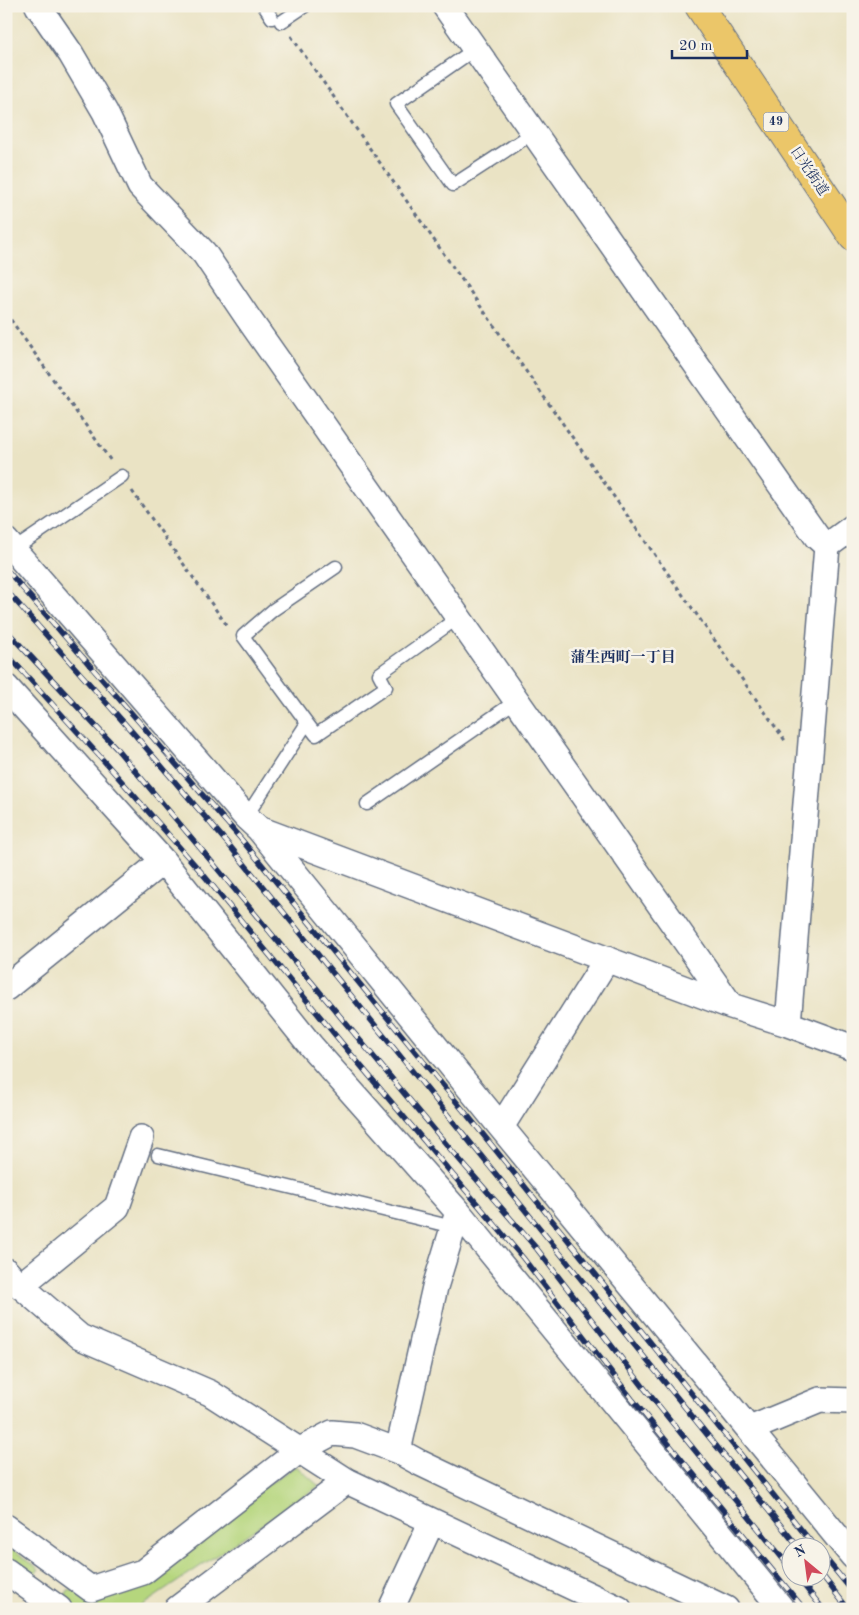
<svg xmlns="http://www.w3.org/2000/svg" width="859" height="1615" font-family="'Old Standard TT','Noto Serif JP',serif">
<style>
.green{fill:#b5d67d;stroke:#68826e}
.lines{fill:none;stroke-linecap:round;stroke-linejoin:round}
.lane-casing{stroke:#636e82;stroke-width:15}
.street-casing{stroke:#636e82;stroke-width:28}
.primary-casing{stroke:#636e82;stroke-width:30}
.path{stroke:#636e82;stroke-width:3;stroke-dasharray:4 4;stroke-linecap:butt}
.lane{stroke:#fff;stroke-width:12}
.street{stroke:#fff;stroke-width:25}
.primary{stroke:#ebc669;stroke-width:28}
.rail-casing{stroke:#1b2f5e;stroke-width:5.5}
.rail{stroke:#f7f3e8;stroke-width:4;stroke-dasharray:11;stroke-linecap:butt}
.labels{text-anchor:middle;dominant-baseline:central;stroke-width:5;stroke-linejoin:round;paint-order:stroke}
.shield{fill:#f7f3e8;stroke:#5d6a87;stroke-width:1}
.shield-label{font-size:12px;font-weight:bold;fill:#1b2f5e}
.street-label{font-size:14px;fill:#1b2f5e;stroke:#f7f3e8}
.neighbourhood-label{font-size:15px;font-weight:bold;fill:#1b2f5e;stroke:#f7f3e8}
</style>
<rect width="100%" height="100%" fill="#f7f3e8"/>
<filter id="ink" filterUnits="userSpaceOnUse"><feTurbulence type="fractalNoise" baseFrequency=".02" numOctaves="2"/><feDisplacementMap in="SourceGraphic" scale="10" xChannelSelector="R" yChannelSelector="G"/><feConvolveMatrix kernelMatrix="1 2 1 2 8 2 1 2 1" color-interpolation-filters="sRGB"/></filter>
<filter id="wash" filterUnits="userSpaceOnUse"><feTurbulence type="fractalNoise" baseFrequency=".0096" numOctaves="4" result="noise"/><feDisplacementMap in="SourceGraphic" scale="20" xChannelSelector="R" yChannelSelector="G"/><feGaussianBlur stdDeviation="1.12" result="paint"/><feColorMatrix in="noise" values="0 0 0 0 0 0 0 0 0 0 0 0 0 0 0 0 0 1.4 0 .05"/><feComposite in="paint" operator="in"/></filter>
<g filter="url(#wash)">
<rect width="100%" height="100%" fill="#eae3c4"/>
<path class="green" d="M296,1466L319,1486L137,1609H76L63,1600L68,1590L96,1596Z
M6,1544L39,1569L32,1578L6,1558Z"/>
</g>
<g filter="url(#ink)">
<g class="lines">
<defs>
<path id="lane" d="M264,6L272,18
M281,22L305,6
M475,49L396,104L453,185L533,133
M13,550L122,476
M307,723L243,636L273,610L336,567
M367,804L516,701
M246,817L307,723L316,735L386,687L379,674L459,617
M158,1155L453,1227"/>
<path id="street" d="M38,6L71,54L105,112L140,186L204,253L248,318L731,1006
M445,6L817,537L827,546
M6,541L246,817L259,829L501,1127L853,1556
M6,687L163,861L311,1046L458,1212L782,1609
M259,829L731,1006L788,1024L853,1048
M6,988L163,861
M788,1024L827,546L853,527
M501,1127L607,959
M6,1271L15,1281L80,1337L210,1393L347,1481L619,1609
M20,1286L117,1207L141,1138
M750,1429L820,1400L853,1401
M398,1451L435,1287L458,1212
M6,1527L91,1589L143,1572L300,1450L332,1433L355,1435L398,1451L420,1463L726,1609
M6,1571L59,1609
M177,1609L347,1481
M391,1609L432,1521"/>
<path id="primary" d="M699,6L853,237"/>
</defs>
<use href="#lane" class="lane-casing"/>
<use href="#street" class="street-casing"/>
<use href="#primary" class="primary-casing"/>
<path class="path" d="M291,36L786,742
M6,313L111,461
M132,491L228,627"/>
<use href="#lane" class="lane"/>
<use href="#street" class="street"/>
<use href="#primary" class="primary"/>
<defs>
<path id="rail" d="M6,569L241,839L477,1127L816,1548
M6,590L135,735L229,845L799,1548
M6,630L116,748L211,861L452,1151L537,1249L645,1389L792,1570
M6,653L103,760L202,873L350,1053L523,1258L632,1399L804,1609
M822,1554L853,1592
M822,1575L848,1609
M798,1578L823,1609"/>
</defs>
<use href="#rail" class="rail-casing"/>
<use href="#rail" class="rail"/>
</g>
</g>
<g class="labels">
<rect class="shield" x="763.5" y="112.5" width="25" height="19" rx="4"/>
<g class="shield-label">
<text x="776" y="122">49</text>
</g>
<g class="street-label">
<text transform="translate(809 171) rotate(56)">日光街道</text>
</g>
<g class="neighbourhood-label">
<text x="623" y="658">蒲生西町一丁目</text>
</g>
</g>
<rect width="859" height="1615" fill="none" stroke="#f7f3e8" stroke-width="25"/>
<g transform="translate(806 1562) rotate(331)"><circle r="24" fill="#f7f3e8" stroke="#9fa5b1"/>
<path d="M0-4L9 19L0 12L-9 19Z" fill="#d1495b"/>
<text y="-8" font-size="14" font-weight="bold" text-anchor="middle" fill="#1b2f5e">N</text>
</g>
<path d="M672 50v8h75v-8" fill="none" stroke="#1b2f5e" stroke-width="2.5"/>
<text x="679" y="50" font-size="15" fill="#1b2f5e" stroke="#f7f3e8" stroke-width="4" paint-order="stroke">20 m</text>
</svg>
